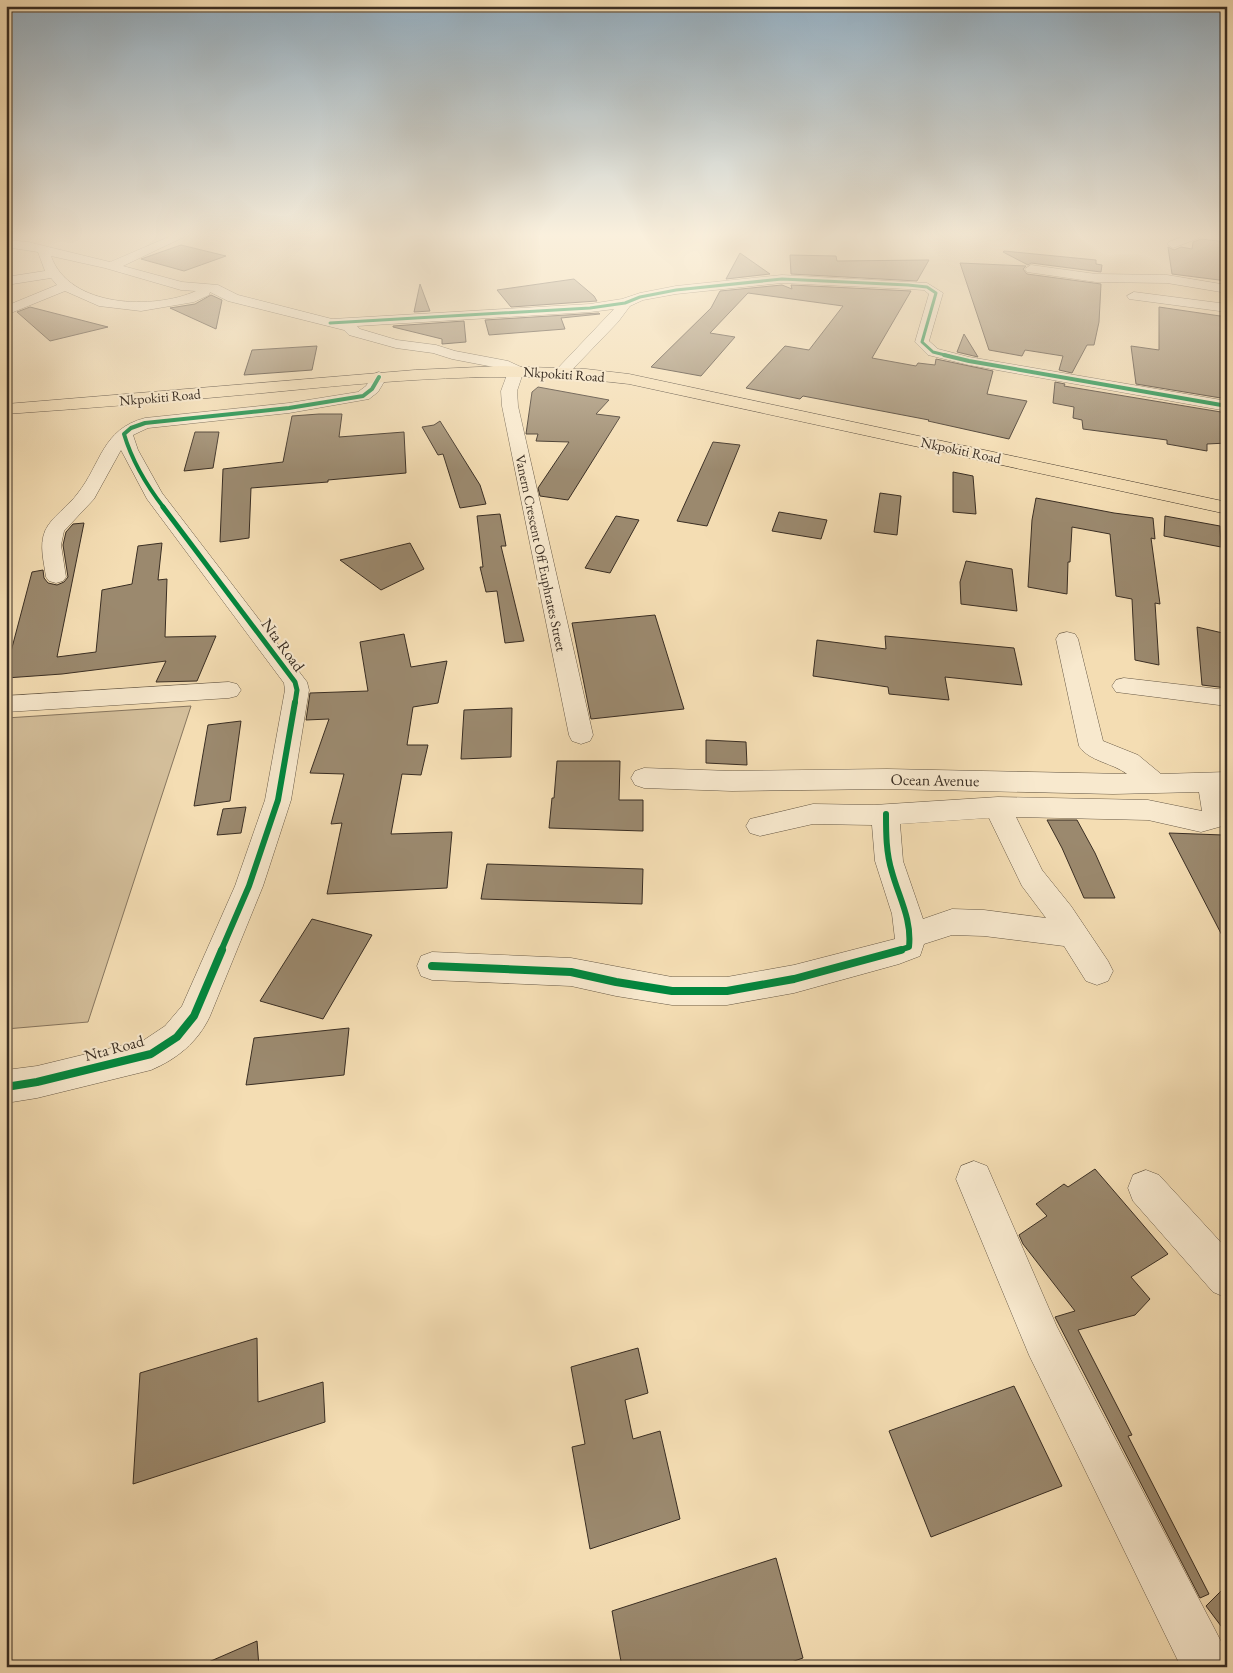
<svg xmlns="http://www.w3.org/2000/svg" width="1233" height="1673" font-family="'EB Garamond',serif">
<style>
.green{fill:#d4bf9b;stroke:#87765f}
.building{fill:#9b896e;stroke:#3a2e23}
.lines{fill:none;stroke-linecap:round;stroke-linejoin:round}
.minor-casing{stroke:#685a47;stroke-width:1}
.major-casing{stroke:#3a2e23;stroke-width:1}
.minor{fill:#f8e9ce;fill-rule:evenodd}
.major{fill:#f4ddb3;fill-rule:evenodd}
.cycleway-far4-casing{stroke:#f8e9ce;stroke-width:4.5}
.cycleway-far3-casing{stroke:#f8e9ce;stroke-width:5.5}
.cycleway-far2-casing{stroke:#f8e9ce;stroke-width:8}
.cycleway-far1-casing{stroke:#f8e9ce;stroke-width:9}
.cycleway-casing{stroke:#f8e9ce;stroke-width:11}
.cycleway-far4{stroke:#00873e;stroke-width:3}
.cycleway-far3{stroke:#00873e;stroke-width:4}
.cycleway-far2{stroke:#00873e;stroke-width:5}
.cycleway-far1{stroke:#00873e;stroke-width:6}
.cycleway{stroke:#00873e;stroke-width:8}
.labels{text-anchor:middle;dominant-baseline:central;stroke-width:4;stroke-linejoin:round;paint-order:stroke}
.far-street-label{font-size:14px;fill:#3a2e23;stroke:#f8e9ce}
.street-label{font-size:16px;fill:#3a2e23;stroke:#f8e9ce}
</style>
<rect width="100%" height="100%" fill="#f4ddb3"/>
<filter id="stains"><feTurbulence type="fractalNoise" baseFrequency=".004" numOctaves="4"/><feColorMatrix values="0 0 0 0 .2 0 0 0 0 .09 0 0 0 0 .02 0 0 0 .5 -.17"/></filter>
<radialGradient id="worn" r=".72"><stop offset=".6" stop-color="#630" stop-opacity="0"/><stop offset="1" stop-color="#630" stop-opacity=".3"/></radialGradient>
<path class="green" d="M191,706L88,1022L6,1029V718Z"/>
<path class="building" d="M1201,239L1227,242V281L1172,274L1168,247L1174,250L1181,247L1192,249L1193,242Z
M181,245L226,256L184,271L141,259Z
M1004,251L1096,260V264L1102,265L1101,272L1031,263L1028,265L1003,252Z
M740,253L770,274L726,279Z
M790,255L836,256L837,261L929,260L917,281L791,274Z
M960,263L1026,266L1023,269L1027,274L1101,284L1099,322L1094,345H1087L1072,373L1059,370L1063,356L1025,350L1022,356L989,350Z
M574,279L594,296L597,301L511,307L497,290Z
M420,284L430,311L414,312Z
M782,285L792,289L791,285L911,291L872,358L916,366L918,363L935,365L936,359L993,371L987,394L1027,401L1009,439L928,421L929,420L803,396L800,399L746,388L785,346L809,350L843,306L748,293L710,333L735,337L701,376L651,367L711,308L720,291Z
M211,295L222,300L216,329L170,308L195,304Z
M30,307L108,327L50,341L17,312Z
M1159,307L1227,317V399L1136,384L1131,346L1159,350Z
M599,313L600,314L561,318L565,329L489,335L485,320Z
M464,321L466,342L442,344V339L393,327V326Z
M964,334L978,357L957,352Z
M317,346L312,370L244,375L252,350Z
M1055,382L1065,384L1064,386L1227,413V443L1207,444V451L1167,444V440L1083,429L1082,420L1073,418L1074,407L1053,403Z
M538,387L609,400L596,414L620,417L568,500L540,496L538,488L569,442L536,441L538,434H526L532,392Z
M319,414H342L339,437L404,432L406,473L328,480V482L251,488L249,538L220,542L223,469L283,462L292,416Z
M440,421L480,485L486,504L460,508L443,454L438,455L422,427L434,425Z
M195,432H219L213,468L184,471Z
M713,442L740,445L707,526L677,521Z
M953,472L973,476L976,514L953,512Z
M880,493L901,496L897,535L874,532Z
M1036,498L1114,513L1153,518L1155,539L1151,538L1160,604L1155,603L1159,665L1135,660L1132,599L1116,596L1110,534L1072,527L1070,562H1068L1067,594L1028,587L1032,520Z
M779,512L827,520L821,539L772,531Z
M500,514L506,546H501L524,641L505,643L497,591L486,592L480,567H483L477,516Z
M616,516L639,520L610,573L585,568Z
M1165,516L1220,526L1221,547L1164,536Z
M84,523L57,657L96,652L102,590L132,584L138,546L162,543L158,580L167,579L165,637L216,636L197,681L156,682L166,661L62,674L6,678V660L9,659L32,572L43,570L44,578L48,583L57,585L64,582L68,577L63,545L66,532L73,524Z
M410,543L424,569L381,590L340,560Z
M966,561L1012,569L1017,611L961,604L960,582Z
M655,615L684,709L591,719L572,623Z
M1197,627L1227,634V688L1202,685Z
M404,634L411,667L447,661L438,703L413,707L407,745H428L421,775L402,774L391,834L452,832L447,888L327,894L342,823L331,824L344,774L310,773L329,719L306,720L310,693L368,691L360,642Z
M885,636L1014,648L1022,685L945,677L949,700L889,694L888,687L813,676L817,640L886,649Z
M512,708L511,757L461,759L464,710Z
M241,721L230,801L194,806L208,725Z
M706,740L746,742L747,765L706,763Z
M557,761H620L619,800H643V831L549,828L552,798H554Z
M246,807L241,833L217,835L223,809Z
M1047,820H1077L1095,853L1115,898H1084L1062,848Z
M1169,833L1223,835L1227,842V945Z
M487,864L643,869L642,904L481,899Z
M312,919L372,935L323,1019L260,1001Z
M349,1028L344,1075L246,1085L254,1038Z
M1095,1169L1168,1254L1131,1277L1150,1299L1135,1315L1078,1330L1132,1435L1128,1436L1209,1594L1200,1598L1055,1317L1075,1311L1023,1244L1019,1235L1047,1216L1036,1204L1064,1184L1068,1187Z
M257,1338L258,1402L323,1382L325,1422L133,1484L140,1373Z
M638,1348L648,1393L625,1400L633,1439L660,1431L680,1519L590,1549L572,1447L585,1444L571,1367Z
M1014,1386L1062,1486L931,1537L889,1431Z
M776,1558L803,1658L777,1667H622L612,1611Z
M1227,1585V1634L1206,1606Z
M257,1641L259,1667H197Z"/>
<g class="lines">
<defs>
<path id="minor" d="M171,236H186L123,266L182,282L218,285L238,295L332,319L590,304L622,299L640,293L676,286L782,275L927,283L943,293L929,341L938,349L969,357L1227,401V411L969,365L928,355L915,342L929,294L924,290L908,289L782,283L676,294L643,300L630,306L618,322L568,374H558L555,371L558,368L614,309L590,312L357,326L360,329L397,340L436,345L455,351L508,361L521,367L524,370L517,391L518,406L593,735L590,741L581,744L572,741L569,735L502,406L501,391L508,372L499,368L452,359L433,353L396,348L349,335L344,330L228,301L210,292L209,295L194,302L141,311L99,306L65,291L6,315V306L57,285L51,278L6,285V277L45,271L38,252L6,247V240L28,242L110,262ZM51,256L105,268L181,290L196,291C154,310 69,308 51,256Z
M1184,236H1201L1199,238L1173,248L1167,244L1169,242Z
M1031,265L1096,274L1167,275L1227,285V293L1167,283L1096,282L1027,272L1025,269Z
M1134,292L1227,304V312L1129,299L1127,296Z
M379,372L384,374L387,377L378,392L369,399L289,413L148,428L133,435L138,450L162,493L307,682L309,690L291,800L263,886L210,1016C198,1042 177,1059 151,1070L37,1098L6,1103V1070L37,1066L144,1040L165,1026L182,1006L235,886L265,800L285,690L284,683L147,499L121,450L94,499L64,531L61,545L66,577L63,581L56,583L49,581L46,577C44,562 39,546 45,531C51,517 69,506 78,493C101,464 102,429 145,418L289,403L358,392L366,386L374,374Z
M1067,632L1075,634L1078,639L1103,741L1138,755L1161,774L1227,772V823L1226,825L1201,832L1148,820L1016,817L1042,870L1071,906L1108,961L1113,971L1108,981L1097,985L1086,981L1064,946L984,936L952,935L924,944L920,956L899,964L794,993L727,1005H672L616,996L571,986L432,980L421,976L417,966L421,956L432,952L571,958L672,977H727L794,965L895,939L892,914L875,861L872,825L813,824L760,836L750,833L746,826L750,819L813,804L874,805L998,797L1148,800L1202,811L1199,792L1113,794L887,789L732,791L644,788L635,785L631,778L635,771L644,768L732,771L887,769L1127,774C1113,763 1088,761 1079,746L1056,639L1059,634ZM989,818L1022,886L1046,918L984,910L952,909L923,919L903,861L900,824Z
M1124,678L1227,690V706L1116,692L1112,686L1116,680Z
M229,682L237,684L241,690L237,696L229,698L6,712V696Z
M974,1161L987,1166L1057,1327L1225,1649L1227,1655V1667H1181L1029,1355L956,1179L961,1166Z
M1146,1170L1159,1175L1227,1249V1298L1213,1292L1133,1201L1128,1188L1133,1175Z"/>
<path id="major" d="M500,366L586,369L629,374L1227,502V514L629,384C504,369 387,381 263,393C177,401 92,408 6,414V404L415,370Z"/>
</defs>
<use href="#minor" class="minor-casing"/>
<use href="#major" class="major-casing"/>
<use href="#minor" class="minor"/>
<use href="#major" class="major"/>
<defs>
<path id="cycleway-far4" d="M330,323L590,308L625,303L640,297L676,290L782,279L908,285L927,287L936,293L922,342L933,352L949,356"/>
<path id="cycleway-far3" d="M944,355L969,361L1227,406
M164,508C147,486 132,461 124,434L131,428L145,423L289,408L363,396L372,389L379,377"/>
<path id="cycleway-far2" d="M163,507L295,682L297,690L295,703"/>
<path id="cycleway-far1" d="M886,814C886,833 886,853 892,872C899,898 912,919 909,947L897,951
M221,951L249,886L278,800L295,702"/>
<path id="cycleway" d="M432,966L571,972L616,982L672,991H727L794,979L901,950
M6,1087L37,1082L151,1054L177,1037L194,1016L222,950"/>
</defs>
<use href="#cycleway-far4" class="cycleway-far4-casing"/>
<use href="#cycleway-far3" class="cycleway-far3-casing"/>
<use href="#cycleway-far2" class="cycleway-far2-casing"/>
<use href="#cycleway-far1" class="cycleway-far1-casing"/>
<use href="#cycleway" class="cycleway-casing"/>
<use href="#cycleway-far4" class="cycleway-far4"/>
<use href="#cycleway-far3" class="cycleway-far3"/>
<use href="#cycleway-far2" class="cycleway-far2"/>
<use href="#cycleway-far1" class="cycleway-far1"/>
<use href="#cycleway" class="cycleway"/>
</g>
<linearGradient id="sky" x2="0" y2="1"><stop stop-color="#93adbf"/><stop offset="0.5" stop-color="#faf0dd"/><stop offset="1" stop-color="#faf0dd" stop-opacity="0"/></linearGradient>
<rect width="1233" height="470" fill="url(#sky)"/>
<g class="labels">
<g class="far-street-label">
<text transform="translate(564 374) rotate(4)">Nkpokiti Road</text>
<text transform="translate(160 397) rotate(-5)">Nkpokiti Road</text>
<text transform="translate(961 450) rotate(12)">Nkpokiti Road</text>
<text transform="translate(541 553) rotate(78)">Vanern Crescent Off Euphrates Street</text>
</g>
<g class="street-label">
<text transform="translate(283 645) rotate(54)">Nta Road</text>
<text transform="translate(935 780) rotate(1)">Ocean Avenue</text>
<text transform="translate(114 1048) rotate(-15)">Nta Road</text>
</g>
</g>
<rect width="1233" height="1673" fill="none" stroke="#f4ddb3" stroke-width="25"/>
<rect x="8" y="8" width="1218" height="1658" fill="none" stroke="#3a2e23" stroke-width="2.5"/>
<rect x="12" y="12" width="1208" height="1648" fill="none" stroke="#3a2e23"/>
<rect width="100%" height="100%" filter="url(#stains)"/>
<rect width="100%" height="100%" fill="url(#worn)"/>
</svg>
